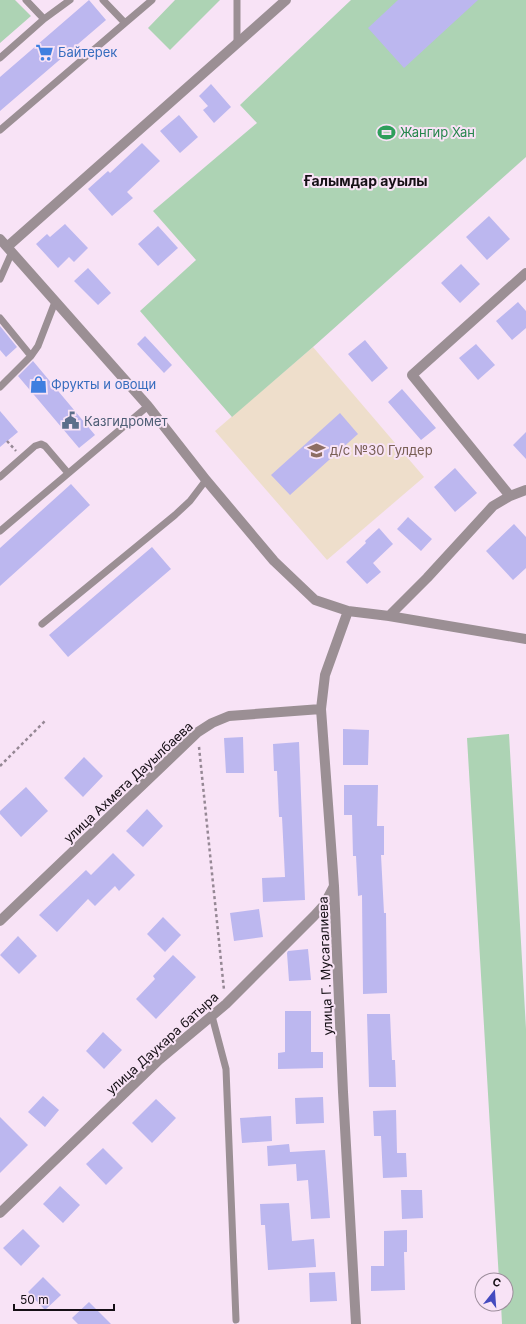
<svg xmlns="http://www.w3.org/2000/svg" width="526" height="1324" font-family="Inter,sans-serif">
<style>
.education{fill:#eedecb}
.green{fill:#add3b4}
.building{fill:#bcb7ef}
.lines{fill:none;stroke-linecap:round;stroke-linejoin:round}
.path{stroke:#968895;stroke-width:2.5;stroke-dasharray:3 3;stroke-linecap:butt}
.lane{stroke:#9b8f94;stroke-width:7}
.street{stroke:#9b8f94;stroke-width:10}
.labels{text-anchor:middle;dominant-baseline:central;stroke-width:4;stroke-linejoin:round;paint-order:stroke}
.shop-label{font-size:13px;fill:#366cbe;stroke:#f8e3f6;text-anchor:start}
.leisure-label{font-size:13px;fill:#27864d;stroke:#f8e3f6;text-anchor:start}
.service-label{font-size:13px;fill:#4e5e75;stroke:#f8e3f6;text-anchor:start}
.education-label{font-size:13px;fill:#785e54;stroke:#f8e3f6;text-anchor:start}
.street-label{font-size:13px;fill:#150f15;stroke:#f8e3f6}
.neighbourhood-label{font-size:14px;font-weight:bold;fill:#150f15;stroke:#f8e3f6}
</style>
<rect width="100%" height="100%" fill="#f8e3f6"/>
<path class="education" d="M313,347L424,477L327,560L215,431Z"/>
<path class="green" d="M0,0H15L31,16L0,43Z
M175,0H220L170,50L148,28Z
M351,0H526V157L313,347L232,417L140,311L196,260L153,211L257,123L240,105Z
M509,734L526,1029V1324H502L501,1304H506V1280H499L467,738Z"/>
<path class="building" d="M89,0L106,20L0,111V77Z
M398,0H478L404,68L368,28Z
M211,84L231,107L214,123L203,110L208,106L199,96Z
M179,115L198,137L180,153L160,131Z
M142,143L160,161L127,192L133,198L112,216L88,189L108,171L110,173Z
M489,216L510,239L487,260L466,237Z
M65,224L88,248L74,262L69,257L58,268L36,244L47,234L50,237Z
M158,226L178,248L158,266L138,244Z
M461,264L480,284L460,303L441,283Z
M88,268L111,293L98,305L74,281Z
M518,302L526,311V328L512,340L496,321Z
M0,326L17,347L6,357L0,350Z
M145,336L172,365L164,373L137,344Z
M365,340L388,368L372,382L348,354Z
M476,344L495,365L478,380L459,358Z
M33,361L95,435L79,448L18,376Z
M402,389L436,428L421,440L388,402Z
M0,411L18,432L0,447Z
M340,413L358,434L290,495L271,475Z
M526,432V459L513,445Z
M455,468L477,493L455,512L434,487Z
M71,484L90,505L0,586V548Z
M408,517L432,539L421,551L397,529Z
M514,524L526,537V568L513,580L486,551Z
M379,528L393,544L373,563L381,572L367,584L346,562L366,543L365,541Z
M152,547L171,569L68,657L49,635Z
M343,729L369,730L368,765H343Z
M243,737L244,773H226L224,738Z
M299,742L305,900L263,902L262,878L285,877L282,817H279L277,771H274L273,744Z
M84,757L103,776L83,797L64,778Z
M344,785H378L377,826H384V855H381L384,913H386L387,993L363,994L362,895L358,896L356,856H353L352,815H344Z
M26,787L48,811L21,837L0,814V811Z
M147,809L163,826L143,847L126,831Z
M113,853L135,875L119,891L115,886L95,906L88,899L57,932L39,915L86,870L91,875Z
M259,909L263,937L234,941L230,913Z
M163,917L181,935L165,952L147,934Z
M18,936L37,956L19,974L0,955Z
M308,949L311,980L289,981L287,953L288,951Z
M173,955L196,977L156,1019L136,999L155,979L153,976Z
M285,1011H311V1052H323V1068L278,1069V1053L285,1052Z
M367,1014H390L392,1060H395L396,1087H369Z
M103,1032L122,1050L104,1069L86,1051Z
M43,1096L59,1110L45,1127L28,1112Z
M323,1097L324,1123L296,1124L295,1098Z
M156,1099L176,1118L152,1143L132,1123Z
M396,1110L397,1153H406L407,1177L383,1178L381,1136H374L373,1111Z
M271,1116L272,1141L242,1143L240,1118Z
M0,1117L28,1145L0,1173Z
M289,1144L290,1152L325,1150L330,1218L311,1219L308,1180L297,1181L296,1164L268,1166L267,1146Z
M103,1148L123,1168L106,1185L86,1164Z
M60,1186L80,1205L63,1223L43,1204Z
M401,1190H422L423,1218L402,1219Z
M289,1203L292,1241L314,1239L316,1267L268,1270L265,1225H261L260,1204Z
M23,1229L40,1246L21,1266L3,1248Z
M407,1230V1252H404L405,1290L371,1291V1266H384V1231Z
M335,1272L337,1301L310,1302L309,1273Z
M43,1277L61,1295L45,1310L28,1292Z
M89,1302L111,1324H78L72,1318Z"/>
<g class="lines">
<path class="path" d="M7,441L16,451
M199,747L224,990
M0,766L45,721"/>
<path class="lane" d="M26,0L44,19L70,0
M237,0V43
M125,23L152,0
M0,58L44,19
M0,130L125,23L103,0
M0,279L12,252
M0,318L31,356
M0,387L31,356L38,346L55,302
M0,477L35,446L41,444L45,446L68,473
M0,531L148,406
M42,624L175,515L190,501L206,480
M212,1016L226,1069L236,1320"/>
<path class="street" d="M0,239L148,406L206,480L274,561L315,600L348,611L389,616L526,639
M7,247L286,0
M510,496L412,375L526,273
M348,611L325,675L321,709L334,886L343,1092L356,1324
M389,616L427,578L493,506L510,496L526,490
M0,921L198,732L212,723L229,716L321,709
M0,1213L159,1060L226,1004L314,916L324,905L334,886"/>
</g>
<defs>
<symbol id="supermarket-bare" viewBox="-9 -9 18 18"><path d="M-6-5.5h2.5l.6 2H6L4.5 2H-2.5L-4.4-4H-6ZM-1.5 3.2a1.3 1.3 0 1 0 .1 0ZM3 3.2a1.3 1.3 0 1 0 .1 0Z" fill="#3f7fe0" stroke="#f8e3f6" stroke-width="2.5" paint-order="stroke"/></symbol>
<symbol id="stadium-bare" viewBox="-9 -9 18 18"><path d="M0-5a6.5 5 0 1 0 0 10a6.5 5 0 1 0 0-10ZM-3.5-1.8h7v3.6h-7Z" fill="#2e9e5b" stroke="#f8e3f6" stroke-width="2.5" paint-order="stroke"/></symbol>
<symbol id="shop-bare" viewBox="-9 -9 18 18"><path d="M-5-2.5h2.3a2.7 3.5 0 0 1 5.4 0H5L5.5 6h-11ZM-1.5-2.5h3a1.5 2.3 0 0 0-3 0Z" fill="#3f7fe0" stroke="#f8e3f6" stroke-width="2.5" paint-order="stroke"/></symbol>
<symbol id="civic-bare" viewBox="-9 -9 18 18"><path d="M-.6-6.5H3V-4.5H.6V-3L4-1V1h2V6H-6V1h2V-1L-.6-3ZM-1.2 2.5V6h2.4V2.5Z" fill="#5c6f8a" stroke="#f8e3f6" stroke-width="2.5" paint-order="stroke"/></symbol>
<symbol id="school-bare" viewBox="-9 -9 18 18"><path d="M0-5L7-2L0 1L-7-2ZM-4 1L0 2.5L4 1V4Q0 6-4 4Z" fill="#8d6e63" stroke="#f8e3f6" stroke-width="2.5" paint-order="stroke"/></symbol>
</defs>
<g fill-rule="evenodd">
<use href="#supermarket-bare" x="32" y="40" width="25" height="25"/>
<use href="#stadium-bare" x="374" y="120" width="25" height="25"/>
<use href="#shop-bare" x="26" y="372" width="25" height="25"/>
<use href="#civic-bare" x="58" y="408" width="25" height="25"/>
<use href="#school-bare" x="304" y="438" width="25" height="25"/>
</g>
<g class="labels">
<g class="shop-label">
<text x="58" y="52">Байтерек</text>
<text x="51" y="384">Фрукты и овощи</text>
</g>
<g class="leisure-label">
<text x="400" y="132">Жангир Хан</text>
</g>
<g class="service-label">
<text x="84" y="421">Казгидромет</text>
</g>
<g class="education-label">
<text x="330" y="450">д/с №30 Гулдер</text>
</g>
<g class="street-label">
<text transform="translate(128 782) rotate(-43)">улица Ахмета Дауылбаева</text>
<text transform="translate(325 966) rotate(-92)">улица Г. Мусагалиева</text>
<text transform="translate(162 1043) rotate(-42)">улица Даукара батыра</text>
</g>
<g class="neighbourhood-label">
<text x="366" y="180">Ғалымдар ауылы</text>
</g>
</g>
<g transform="translate(494 1292) rotate(17)"><circle r="19" fill="#f8e3f6" stroke="#9d8e9c"/>
<path d="M0-3L7 15L0 10L-7 15Z" fill="#444abf"/>
<text y="-6" font-size="11" font-weight="bold" text-anchor="middle" fill="#150f15">С</text>
</g>
<path d="M14 1304v6h100v-6" fill="none" stroke="#150f15" stroke-width="2"/>
<text x="20" y="1304" font-size="12" fill="#150f15" stroke="#f8e3f6" stroke-width="3" paint-order="stroke">50 m</text>
</svg>
